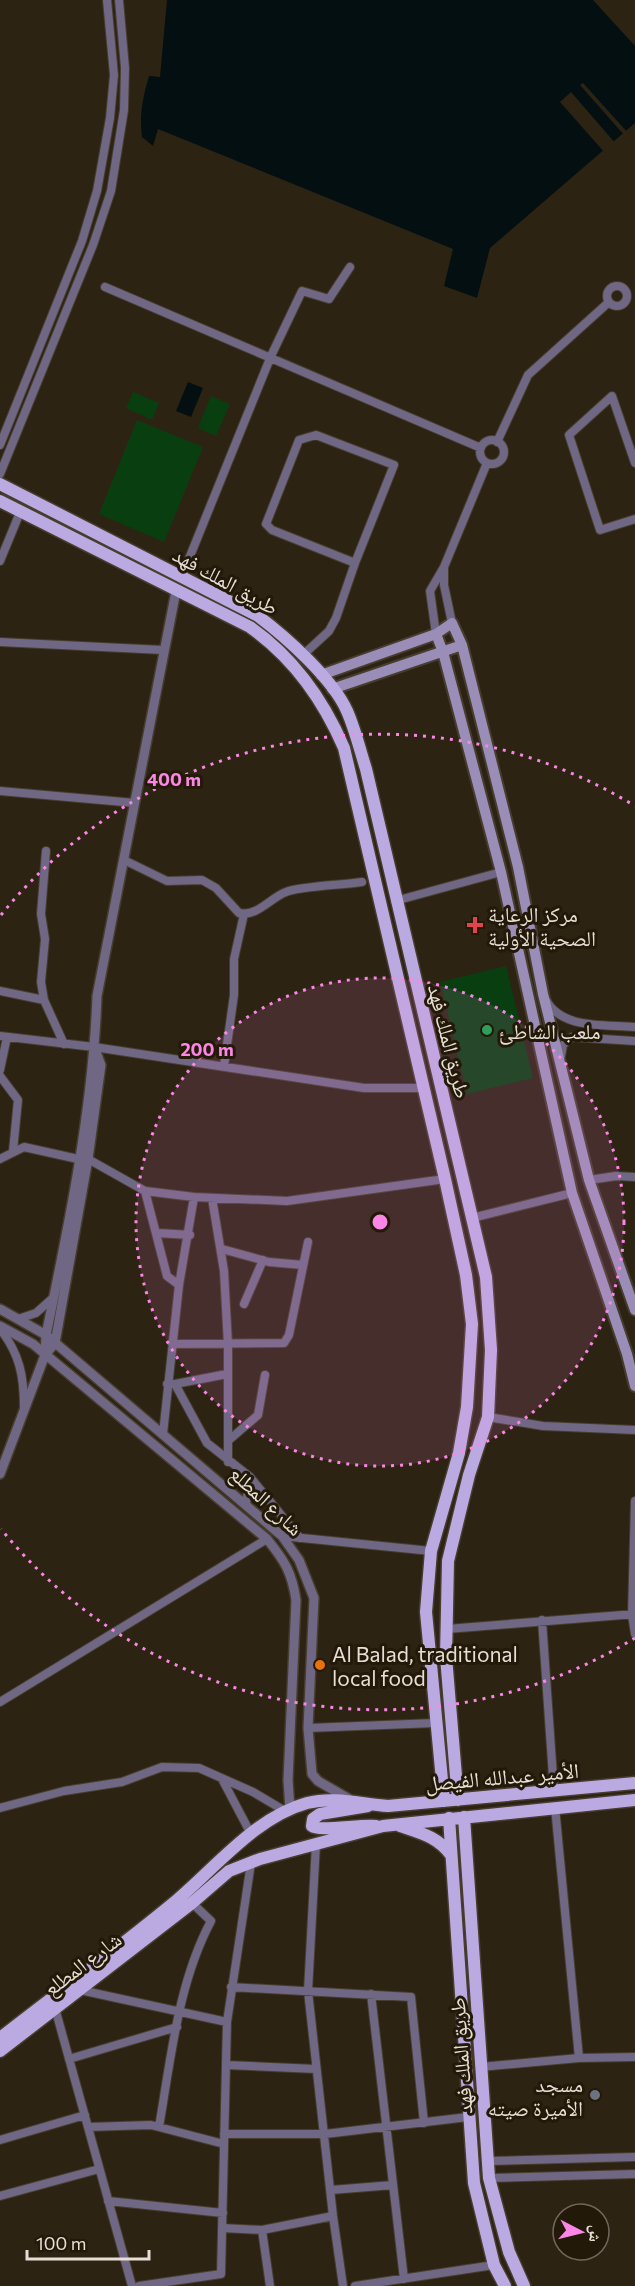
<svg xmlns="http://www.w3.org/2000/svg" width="635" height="2286" font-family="Commissioner,'Noto Naskh Arabic',sans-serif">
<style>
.green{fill:#093f10}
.water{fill:#040f12}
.pier{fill:#2d2313}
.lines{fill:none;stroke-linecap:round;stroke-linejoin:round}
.minor-casing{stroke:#473d2e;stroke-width:10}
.tertiary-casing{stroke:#473d2e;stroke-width:12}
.secondary-casing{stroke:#473d2e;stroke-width:14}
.primary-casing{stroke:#473d2e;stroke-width:15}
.minor{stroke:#6f6783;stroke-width:8}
.tertiary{stroke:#6f6783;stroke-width:9}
.secondary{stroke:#9a8db8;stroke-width:10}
.primary{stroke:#bbaae2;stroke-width:12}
.ring{fill:none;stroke:#fb86e5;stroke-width:3;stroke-dasharray:3 6}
.health-dot{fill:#e0444e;stroke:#231909;stroke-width:2}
.leisure-dot{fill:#2e9e5b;stroke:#231909;stroke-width:2}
.food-dot{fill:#e8710a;stroke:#231909;stroke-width:2}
.worship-dot{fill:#6b7280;stroke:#231909;stroke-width:2}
.labels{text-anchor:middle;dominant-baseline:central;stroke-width:6;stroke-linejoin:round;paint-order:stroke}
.street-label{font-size:21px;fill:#e7dfd5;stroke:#231909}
.poi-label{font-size:21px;fill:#e7dfd5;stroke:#231909;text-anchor:start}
.centre{fill:#fb86e5;stroke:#231909;stroke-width:3}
.ring-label{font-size:18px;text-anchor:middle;font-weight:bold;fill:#fb86e5;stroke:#231909;stroke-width:6;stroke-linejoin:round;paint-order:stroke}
</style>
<rect width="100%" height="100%" fill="#2d2313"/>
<path class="green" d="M133,392L159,403L152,420L126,408Z
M211,396L230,404L216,436L198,428Z
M137,420L203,447L164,542L99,514Z
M506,966L533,1078L467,1094L440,982Z"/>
<path class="water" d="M167,0H593L635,46V123L490,248L477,298L444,286L453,249L158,129L153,146L142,137C139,115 143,97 149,76L160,77Z
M188,382L203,388L191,417L176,411Z"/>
<path class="pier" d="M583,83L628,133L625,136L580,85Z
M571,92L616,144L605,153L560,102Z"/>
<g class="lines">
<defs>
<path id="minor" d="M607 296a10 10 0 1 1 20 0a10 10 0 1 1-20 0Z
M105,287L481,448
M480 452a12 12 0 1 1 24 0a12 12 0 1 1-24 0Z
M497,442L528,375L609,302
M0,445L82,241L97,191L110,118L114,75L107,0
M635,463L612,396L569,435L600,530L635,519
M0,474L93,245L111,191L124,110L125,68L119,0
M0,561L21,510
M444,567L487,463
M182,576L271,356L302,291L329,299L350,267
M436,634L430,591L444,567V585L452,623
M0,642L163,650
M303,655L329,631L336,618L355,563L394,465L316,435L299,440L266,524L272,530L355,563
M0,791L135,803
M46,851L41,914L45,939L41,982L44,1000L64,1044
M124,860L167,881L202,880L216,888L239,913C257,917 270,898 286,892C300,886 344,885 362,882
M395,901L501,872
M0,991L44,1000
M546,1000C562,1030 606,1024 635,1027
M0,1036L94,1047L364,1088H425
M561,1056L563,1045L572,1037L635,1041
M224,1066L234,995V959L244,914
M0,1070L7,1037
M0,1076L18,1100L13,1151
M0,1159L24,1147L78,1159
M88,1159L145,1191L194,1197L287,1201L445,1179
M589,1180L616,1176L635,1177
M145,1191L167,1276L179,1285
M212,1198L224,1271L228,1345V1462
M472,1218L572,1193
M158,1233L190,1235
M222,1249L269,1262L303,1265
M244,1304L263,1260
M18,1319L36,1313L54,1297
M0,1329C20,1354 24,1377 24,1408
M172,1344L284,1343L289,1335L308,1242
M167,1384H175L207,1443L250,1477L300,1538
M175,1384L227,1374
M488,1417L543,1426L635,1430
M163,1434L179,1285L194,1197
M229,1440L258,1415L265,1375
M635,1501L632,1615L635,1634
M246,1504L250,1477
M282,1536L431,1551
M542,1620L554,1791
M447,1629L635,1614
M0,1702L267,1539
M308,1728L435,1723
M222,1779L251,1834
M555,1807L579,2058
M0,1808L64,1791L122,1782L162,1767L199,1768L253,1792L285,1811
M316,1844L308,1991L333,2216L343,2286
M231,1987L411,1997L424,2123
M80,1990L227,2022
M371,1994L404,2279
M55,2008L132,2286
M69,2059L177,2027
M226,2065L316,2069
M480,2067L579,2058L635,2057
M88,2127L151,2125L224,2144
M159,2127C171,2058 178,1983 211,1921L192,1903
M224,2134H325L468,2117
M0,2140L85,2115
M488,2161L635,2157
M489,2178L635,2174
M331,2190L393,2185
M0,2196L99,2169
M108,2201L223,2213
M222,2228L262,2230L270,2286
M262,2230L333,2216
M139,2286L221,2274L227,2022L251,1863
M355,2286L494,2265"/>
<path id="tertiary" d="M0,1309L46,1335L282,1536L299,1560L314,1598L308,1728L312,1774L318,1781L349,1799
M0,1326L33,1344L267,1539C285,1561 292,1573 296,1600L288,1780L290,1810
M45,1355L46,1335C69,1224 93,1109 97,996L176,591
M0,1474L45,1355L55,1343L88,1159L101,1065L95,1049"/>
<path id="secondary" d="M436,634L443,652L501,872L572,1193L627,1354L635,1386
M321,675L436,634L452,623L462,645L518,867L543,994L589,1180L635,1310
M332,689L462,645"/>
<path id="primary" d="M0,484L258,616C286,637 333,679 347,711C355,729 360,750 366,769L486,1277L491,1350L488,1417L469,1475L448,1561L446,1657L458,1800
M0,501L250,627C294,658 323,699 344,748L445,1179L466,1275L472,1324L467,1407L459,1453L431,1551L426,1612L444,1801
M368,1806L320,1814L313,1819L312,1826C319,1832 362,1824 376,1826
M464,1817L489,2178L509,2252L524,2286
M449,1818L474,2183L494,2265L505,2286
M400,1826C421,1833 438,1837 451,1855
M0,2038C59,1992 119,1948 177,1900C216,1867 256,1817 307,1803C335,1796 360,1804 388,1806L635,1783
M0,2051L192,1903L229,1871L260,1859L383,1826L635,1800"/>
</defs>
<use href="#minor" class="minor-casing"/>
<use href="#tertiary" class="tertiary-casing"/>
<use href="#secondary" class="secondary-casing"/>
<use href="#primary" class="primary-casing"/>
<use href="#minor" class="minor"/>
<use href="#tertiary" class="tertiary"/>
<use href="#secondary" class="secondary"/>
<use href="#primary" class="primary"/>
</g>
<circle cx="380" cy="1222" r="244" fill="#fb86e5" fill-opacity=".12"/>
<g class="ring">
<circle cx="380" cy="1222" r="244"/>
<path d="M635 1638A488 488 0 0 1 1 1529M1 915A488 488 0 0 1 635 806"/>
</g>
<path class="health-dot" d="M472 916h6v6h6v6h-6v6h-6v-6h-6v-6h6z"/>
<circle class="leisure-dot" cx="487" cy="1030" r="6"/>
<circle class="food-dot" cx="320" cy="1665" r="6"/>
<circle class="worship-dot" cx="595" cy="2095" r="6"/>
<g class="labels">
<g class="street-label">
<text transform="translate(226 580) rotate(29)">طريق الملك فهد</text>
<text transform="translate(450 1041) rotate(76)">طريق الملك فهد</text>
<text transform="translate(267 1500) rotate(43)">شارع المطلع</text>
<text transform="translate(502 1776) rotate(-5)">الأمير عبدالله الفيصل</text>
<text transform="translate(82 1963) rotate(-37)">شارع المطلع</text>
<text transform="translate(460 2056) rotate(-94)">طريق الملك فهد</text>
</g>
<g class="poi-label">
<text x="488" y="913">مركز الرعاية<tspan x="488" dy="24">الصحية الأولية</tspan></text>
<text x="499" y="1030">ملعب الشاطئ</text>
<text x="332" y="1653">Al Balad, traditional<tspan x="332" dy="24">local food</tspan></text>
<text x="583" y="2083" text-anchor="end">مسجد<tspan x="583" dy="24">الأميرة صيته</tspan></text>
</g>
</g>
<circle cx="380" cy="1222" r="9" class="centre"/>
<g class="ring-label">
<text x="174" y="786">400 m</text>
<text x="207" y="1056">200 m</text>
</g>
<g transform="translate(581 2232) rotate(97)"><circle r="28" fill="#231909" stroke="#71685b" stroke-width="1.5"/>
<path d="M0-4.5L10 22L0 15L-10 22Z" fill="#fb86e5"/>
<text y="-9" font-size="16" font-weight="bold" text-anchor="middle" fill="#e7dfd5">ش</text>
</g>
<path d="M27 2250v9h122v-9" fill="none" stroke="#e7dfd5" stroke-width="3"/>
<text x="36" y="2250" font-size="18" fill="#e7dfd5" stroke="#231909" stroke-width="4.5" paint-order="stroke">100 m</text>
</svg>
